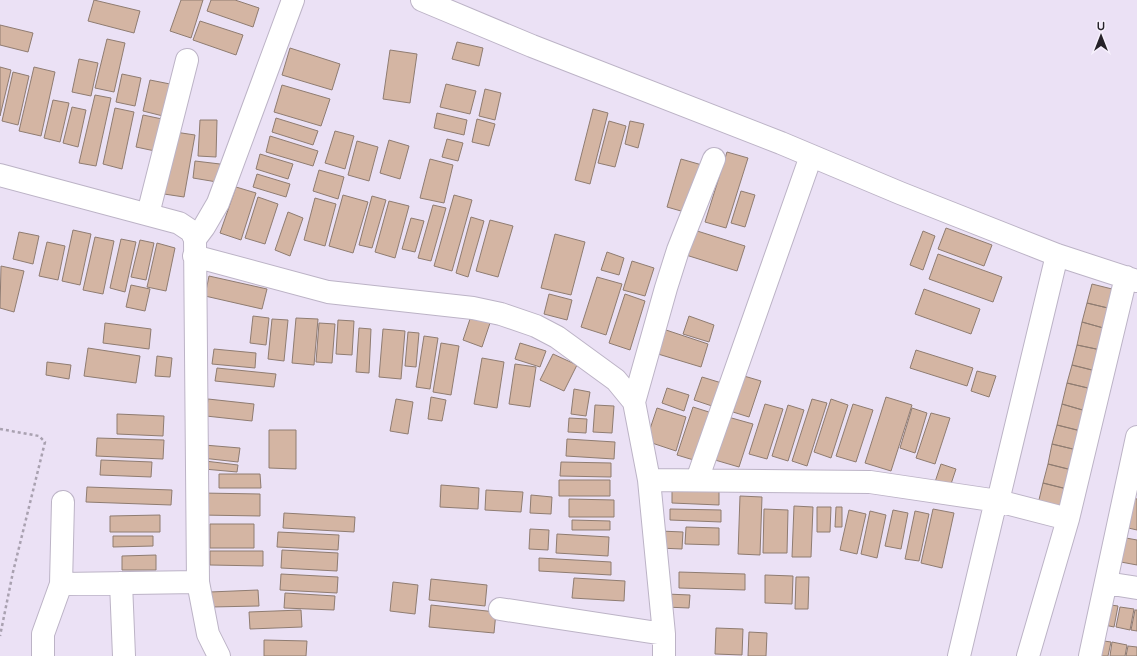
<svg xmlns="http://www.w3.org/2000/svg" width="1137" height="656" font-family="'Varela Round',sans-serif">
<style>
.building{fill:#d4b5a3;stroke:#8f7c71}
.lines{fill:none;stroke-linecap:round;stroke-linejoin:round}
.minor-casing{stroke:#bcb3c6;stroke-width:24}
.path{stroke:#a9a1b0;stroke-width:2.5;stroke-dasharray:3 3;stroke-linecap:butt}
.minor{stroke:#fff;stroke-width:22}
</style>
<rect width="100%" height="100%" fill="#ebe1f5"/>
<path class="building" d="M94,0L140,11L134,33L88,21Z
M181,0H203L191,38L170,31Z
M211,0H235L259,8L253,27L207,11Z
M200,21L243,35L236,55L193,40Z
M0,25L33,33L28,52L0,45Z
M107,39L125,43L114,92L95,88Z
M457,42L483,48L479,66L452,59Z
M290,48L340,64L332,90L282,75Z
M390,50L417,54L410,103L383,99Z
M79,59L98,63L91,96L72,92Z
M0,67L11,70L0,116Z
M34,67L55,72L41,136L19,131Z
M13,72L29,76L18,125L2,121Z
M122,74L141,78L135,106L116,102Z
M150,80L170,84L163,116L143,111Z
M446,84L476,91L470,114L440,107Z
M282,85L330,99L321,126L274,112Z
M485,89L501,93L495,120L479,116Z
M95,95L111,98L96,166L79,163Z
M53,100L69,103L60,142L44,138Z
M72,107L86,110L78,147L63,143Z
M115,108L134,112L122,169L103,164Z
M593,109L608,113L590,184L575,180Z
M437,113L467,120L464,135L434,128Z
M143,115L162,119L155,151L136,147Z
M276,118L318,131L313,145L272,132Z
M477,119L495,124L489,146L472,142Z
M200,120H217L216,157L198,156Z
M609,121L626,126L615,167L598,163Z
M630,121L644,124L638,148L625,144Z
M335,131L354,136L345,169L325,163Z
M175,132L195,135L184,197L164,194Z
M270,136L318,151L313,166L266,152Z
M447,139L463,143L458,161L442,157Z
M389,140L409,146L400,179L380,173Z
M357,141L378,147L369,181L348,175Z
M727,152L748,158L726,228L705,222Z
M260,154L293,164L288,179L256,169Z
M430,159L453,165L444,203L420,198Z
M681,159L702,165L688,213L667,207Z
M195,161L220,164L217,182L193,178Z
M319,170L344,177L338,199L313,191Z
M257,174L290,184L286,197L253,187Z
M236,187L256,193L241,240L220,233Z
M741,191L755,195L745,227L731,223Z
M343,195L368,202L353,253L329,246Z
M454,195L472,200L452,271L434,266Z
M372,196L386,200L372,248L359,245Z
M258,197L278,204L265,244L245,238Z
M315,198L336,204L325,246L304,240Z
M389,201L409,206L395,258L375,252Z
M433,205L446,208L431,261L418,258Z
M288,212L303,218L290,256L275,250Z
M471,217L484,221L468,277L456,273Z
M411,218L424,221L415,252L402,249Z
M490,220L513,226L498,277L476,271Z
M946,228L992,245L984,266L938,249Z
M73,230L91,234L80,285L62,281Z
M694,230L745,246L737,271L686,255Z
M923,231L935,236L923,270L910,265Z
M19,232L39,236L33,264L13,259Z
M555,234L585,242L571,295L541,288Z
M95,237L114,241L103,294L83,290Z
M121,239L136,242L125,292L110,288Z
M140,240L154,243L146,280L131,277Z
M47,242L65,246L58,280L39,276Z
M157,243L175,248L166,291L147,287Z
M607,252L624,258L619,275L601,270Z
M938,254L1002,277L993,302L929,279Z
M632,261L654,268L645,296L623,290Z
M1,266L24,271L14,312L0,308Z
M209,276L267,289L262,309L205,296Z
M597,277L622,284L606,335L581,327Z
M1092,284L1116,290L1112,309L1087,303Z
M131,285L150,289L145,311L126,307Z
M924,289L980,309L971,334L915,314Z
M549,294L572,300L567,320L544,314Z
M625,294L645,301L630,350L609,343Z
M1087,303L1112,309L1107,329L1082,322Z
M472,313L491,320L482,347L463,340Z
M253,316L269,318L266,345L250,343Z
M689,316L714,325L709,342L683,334Z
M296,318L318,319L314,365L292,363Z
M272,319L288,320L284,361L268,359Z
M338,320L354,321L352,355L336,354Z
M1082,322L1107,329L1101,350L1077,345Z
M105,323L151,329L149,349L103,343Z
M319,323L335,324L332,363L316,362Z
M359,328L371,329L369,373L356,372Z
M383,329L405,331L401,379L379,377Z
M666,330L708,344L701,367L658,354Z
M408,332L419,333L416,367L405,366Z
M424,336L438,338L430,389L416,387Z
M441,343L459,346L451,395L433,392Z
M520,343L546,351L540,367L515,359Z
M1077,345L1101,350L1096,371L1072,365Z
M88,348L140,356L136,383L84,376Z
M214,349L256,353L255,368L212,364Z
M916,350L973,368L967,386L910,368Z
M553,354L577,365L564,391L540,380Z
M157,356L172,358L170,377L155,376Z
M482,358L504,362L497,408L474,404Z
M47,362L71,365L69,379L46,375Z
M515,364L536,367L530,407L509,404Z
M1072,365L1096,371L1092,389L1067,383Z
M217,368L276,374L274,387L215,381Z
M977,371L996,376L989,397L971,391Z
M744,376L761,381L749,417L733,412Z
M702,377L725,384L718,408L694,400Z
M1067,383L1092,389L1086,411L1062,404Z
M667,388L689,395L684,411L662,403Z
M574,389L590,392L586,416L571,414Z
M431,397L446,400L442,421L428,419Z
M886,397L912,405L891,471L865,463Z
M208,399L254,404L252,421L206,416Z
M396,399L413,402L408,434L390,431Z
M812,399L827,403L807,466L792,461Z
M831,399L848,405L831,458L814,452Z
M765,404L783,409L767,459L749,454Z
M853,404L873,410L856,462L836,456Z
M1062,404L1086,411L1081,431L1057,425Z
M595,405L614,406L612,433L593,432Z
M788,405L804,410L788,461L772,456Z
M693,407L712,413L697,461L677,455Z
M657,408L686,417L676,451L646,441Z
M912,408L927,413L915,453L900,448Z
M931,413L950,418L935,464L916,458Z
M117,414L164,416L163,436L117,434Z
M728,417L753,424L739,467L715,460Z
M569,418L587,419L586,433L568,432Z
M1057,425L1081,431L1077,450L1052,444Z
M269,430H296V469L269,468Z
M97,438L164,440L163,459L96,456Z
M567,439L615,442L614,459L566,456Z
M1052,444L1077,450L1072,470L1048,464Z
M204,445L240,448L238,462L202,458Z
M101,460L152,462L151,477L100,475Z
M205,461L238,465L237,472L204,469Z
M561,462L611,463V477L560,476Z
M941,464L956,469L950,487L935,482Z
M1048,464L1072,470L1067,489L1043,483Z
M219,474H260L261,488H219Z
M559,480H610V496H559Z
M1043,483L1067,489L1062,509L1038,504Z
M441,485L479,488L478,509L440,507Z
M87,487L172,490L171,505L86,502Z
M672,489L719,490V505L672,503Z
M486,490L523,492L521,512L485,510Z
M201,493L260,494V516L200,515Z
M531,495L552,497L551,514L530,513Z
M740,496L762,497L760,555L738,554Z
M1129,497L1137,499V530L1124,527Z
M569,499L614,500V517H569Z
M794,506L813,507L811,557H792Z
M817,507H831L830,532H817Z
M836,507H842V527H835Z
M670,509L721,510V522L670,520Z
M764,509L788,510L787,553H763Z
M933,509L954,513L942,568L921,563Z
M849,510L866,514L857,554L840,550Z
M893,510L908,513L901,549L885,546Z
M870,511L886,515L877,558L861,554Z
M915,511L929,514L919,561L905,559Z
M284,513L355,517L354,532L283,528Z
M160,515V532H110V516Z
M572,520L610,521V530H572Z
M210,524H254V548H210Z
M686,527L719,528V545L685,544Z
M530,529L549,530L548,550L529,549Z
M660,531L683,532L682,549L659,548Z
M278,532L339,535L338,550L277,547Z
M557,534L609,537L608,556L556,553Z
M113,536H153V546L113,547Z
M1126,538L1137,540V565L1121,562Z
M282,550L338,553L337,571L281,568Z
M210,551H263V566L210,565Z
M156,555V570H122V556Z
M539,558L611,562V575L539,571Z
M679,572L745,574V590L679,588Z
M281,574L338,577L337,593L280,590Z
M765,575L793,576L792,604L765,603Z
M796,577H809L808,609H795Z
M574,578L625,581L624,601L572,598Z
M431,579L487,585L485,606L429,600Z
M393,582L418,585L415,614L390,611Z
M258,590L259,606L211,607L210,592Z
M285,593L335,596L334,610L284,608Z
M666,594L690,595L689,608L665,607Z
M1104,604L1118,606L1114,627L1100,624Z
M431,605L496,612L494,633L429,627Z
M1120,607L1134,609L1130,630L1116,627Z
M301,610L302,627L250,629L249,612Z
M1135,610H1137V631L1131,630Z
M716,628L743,629L742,655L715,654Z
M749,632L767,633L766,656H748Z
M264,640L307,641L306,656H264Z
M1097,640L1111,642L1108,656H1094Z
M1112,642L1127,645L1125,656H1110Z
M1128,646L1137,647V656H1126Z"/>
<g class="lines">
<defs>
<path id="minor" d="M422,0L532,46L781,143L900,193L1057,255L1137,281
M0,175L179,223L191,231L195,239L198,582L208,634L219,656
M148,214L187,60
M195,239L204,227L218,203L293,0
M194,256L328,292L473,308L501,314L536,326L557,337L616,380L634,402L649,480L664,634V656
M634,402L666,288L678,250L714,159
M649,480L870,482L998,501L1057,255
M697,480L811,156
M1068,519L1126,277
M121,583L124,656
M1106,583L1137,588
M61,584L198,582
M500,609L664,634
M43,656V634L61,584L63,502
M959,656L993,513L998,501L1068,519L1028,656
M1090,656L1137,437"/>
</defs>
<use href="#minor" class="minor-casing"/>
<path class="path" d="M0,429L39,436L45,442L13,572L0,636"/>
<use href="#minor" class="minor"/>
</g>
<g transform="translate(1101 36)" stroke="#f6f0fc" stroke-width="3" paint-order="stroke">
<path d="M0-3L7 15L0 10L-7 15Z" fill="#262229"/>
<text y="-6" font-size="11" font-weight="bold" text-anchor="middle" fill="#262229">U</text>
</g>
</svg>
